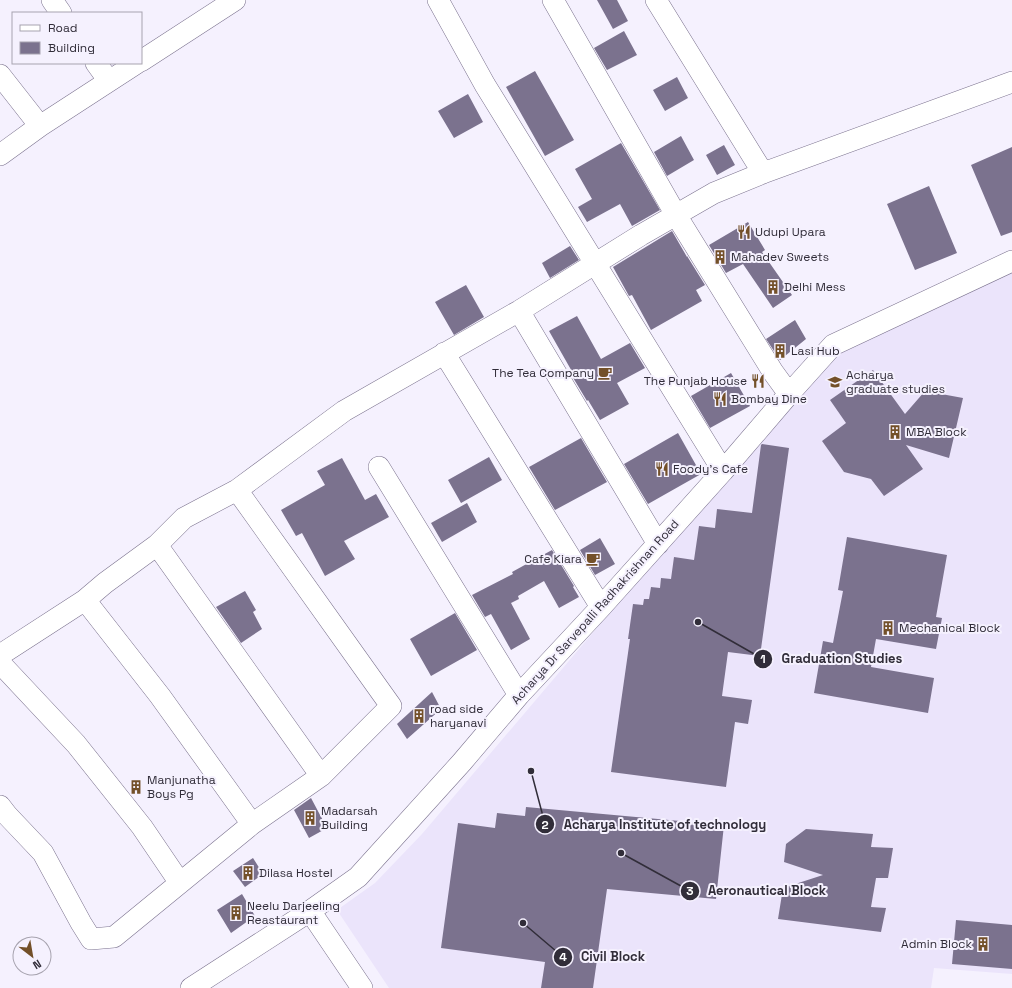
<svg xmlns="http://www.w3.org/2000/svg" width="1012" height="988" font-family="'Space Grotesk',sans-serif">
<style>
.built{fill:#ebe4fb}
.building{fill:#7b728e}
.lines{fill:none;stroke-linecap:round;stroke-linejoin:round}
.minor-casing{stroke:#7b728e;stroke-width:22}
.minor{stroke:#fff;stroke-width:21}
.labels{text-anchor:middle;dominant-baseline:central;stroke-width:4;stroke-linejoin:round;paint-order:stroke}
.poi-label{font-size:12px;fill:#312d39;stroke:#f5f1fe;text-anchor:start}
.street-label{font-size:12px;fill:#312d39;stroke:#f5f1fe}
.leader{fill:none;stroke:#312d39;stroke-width:1.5}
.callout-dot{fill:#312d39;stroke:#f5f1fe;stroke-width:1.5}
.mark-label{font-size:12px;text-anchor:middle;font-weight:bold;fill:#fff}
.callout-label{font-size:13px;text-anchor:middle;font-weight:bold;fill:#312d39;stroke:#f5f1fe;stroke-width:4;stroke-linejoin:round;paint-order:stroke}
</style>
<rect width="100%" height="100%" fill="#f5f1fe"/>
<path class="built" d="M1012,267V974L934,968L931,988H389L337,910L375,883L422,834L815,371L839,346Z"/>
<path class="building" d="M597,0H617L628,21L613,29Z
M624,31L637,55L607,70L594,48Z
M535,71L574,140L545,156L506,87Z
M677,77L688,98L665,111L653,90Z
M468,94L483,122L454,138L438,111Z
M681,136L694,160L667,176L654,152Z
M621,143L660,210L632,226L620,204L587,222L578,207L592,199L575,169Z
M724,145L735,165L717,175L706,155Z
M1012,147V232L1001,236L971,165Z
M929,186L957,253L915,270L887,204Z
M748,222L765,250L762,252L792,295L773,308L743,264L726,273L709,245Z
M672,231L687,257V256L705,285L696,290L702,301L651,330L632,295L629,296L613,267Z
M570,246L579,260L550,278L542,263Z
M466,285L484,317L454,335L435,302Z
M577,316L601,359L630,343L645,368L617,383L629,404L600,420L588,400L587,401L572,376L574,375L549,331Z
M795,320L806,339L780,360L766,339Z
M873,370L905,414L925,391L963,398L949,458L906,445L923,469L884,496L871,479L844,472L822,441L846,423L830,400Z
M731,373L750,406L710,428L691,396Z
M678,433L701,474L648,504L624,464Z
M581,438L607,482L555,510L529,467Z
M762,444L789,448L760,656L728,652L722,696L752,700L748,724L735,722L726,787L611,772L630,639H628L633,604L643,605L644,599H649L651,587L660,588L661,578L671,579L674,557L694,560L699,526L715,528L717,509L752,513L761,445Z
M489,457L502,480L461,503L448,480Z
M342,458L365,500L376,494L389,517L344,541L355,559L325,576L302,533L296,536L281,510L325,485L317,471Z
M467,503L477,522L442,542L431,523Z
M847,537L947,555L936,617L942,618L936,649L876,639L871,667L934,678L928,713L814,693L823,641L833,643L843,591L838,590Z
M600,538L615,564L595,575L580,550Z
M552,550L574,586L573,587L579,597L559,608L544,581L518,596L519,599L511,603L530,639L511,650L491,614L485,617L472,595L513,574L512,572Z
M245,591L256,610L253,612L262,629L241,643L216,607Z
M455,613L477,650L431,676L410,639Z
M432,692L441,709L407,739L397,724Z
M311,798L327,828L309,838L294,810Z
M526,807L724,825L716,899L607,889L593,988H541L545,962L441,948L458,823L495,828L497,813L525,816Z
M806,829L873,834L871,847L893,848L888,878H876L871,907L886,908L881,932L778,919L783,888L823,875L784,862L786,844Z
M253,858L263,874L245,887L233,871Z
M242,894L255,916L231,933L217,910Z
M956,920L1012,925V969L952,964Z"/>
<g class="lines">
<defs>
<path id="minor" d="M52,0L61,13
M438,0L485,85L723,471
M553,0L676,215L773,372L789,394
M656,0L763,173
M141,61L235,0
M96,63L109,81
M0,75L40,126
M0,155L40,126L137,63
M519,311L658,544
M444,353L601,607
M379,467L519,695
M157,545L321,776L391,706L237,490L344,411L519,311L641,235L714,193L763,173L1012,82
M85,600L160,696L252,824
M0,655L85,600L105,583L157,545L184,518L237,490
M0,663L76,744L142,827L180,883
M0,806L7,815L43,853L81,923L91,939L114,937L252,824L321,776
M310,911L362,988
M191,988L310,911L358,877L462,762L519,695L601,607L723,471L789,394L833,345L1012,261"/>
</defs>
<use href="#minor" class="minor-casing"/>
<use href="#minor" class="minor"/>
</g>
<defs>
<symbol id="restaurant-bare" viewBox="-9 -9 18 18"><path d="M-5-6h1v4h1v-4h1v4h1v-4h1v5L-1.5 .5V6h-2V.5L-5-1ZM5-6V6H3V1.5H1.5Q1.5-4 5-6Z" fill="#735029" stroke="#f5f1fe" stroke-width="2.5" paint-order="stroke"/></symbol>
<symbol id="building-bare" viewBox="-9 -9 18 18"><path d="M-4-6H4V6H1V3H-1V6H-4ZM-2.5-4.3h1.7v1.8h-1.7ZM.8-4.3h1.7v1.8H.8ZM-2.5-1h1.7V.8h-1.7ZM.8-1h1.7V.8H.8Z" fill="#735029" stroke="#f5f1fe" stroke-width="2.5" paint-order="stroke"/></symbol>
<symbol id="cafe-bare" viewBox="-9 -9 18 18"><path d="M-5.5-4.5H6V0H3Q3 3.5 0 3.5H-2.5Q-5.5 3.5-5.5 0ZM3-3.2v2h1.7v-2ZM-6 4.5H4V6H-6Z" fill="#735029" stroke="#f5f1fe" stroke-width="2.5" paint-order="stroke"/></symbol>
<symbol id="university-bare" viewBox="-9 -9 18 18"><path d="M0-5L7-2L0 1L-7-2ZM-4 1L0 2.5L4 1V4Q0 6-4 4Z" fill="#735029" stroke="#f5f1fe" stroke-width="2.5" paint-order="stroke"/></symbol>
</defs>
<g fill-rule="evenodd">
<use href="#restaurant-bare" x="734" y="222" width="20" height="20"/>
<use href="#building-bare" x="710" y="247" width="20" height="20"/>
<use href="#building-bare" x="763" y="277" width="20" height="20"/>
<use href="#building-bare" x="770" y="341" width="20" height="20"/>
<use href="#cafe-bare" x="595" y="363" width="20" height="20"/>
<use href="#restaurant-bare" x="748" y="371" width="20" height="20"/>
<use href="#university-bare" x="825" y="372" width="20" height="20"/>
<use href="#restaurant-bare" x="710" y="389" width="20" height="20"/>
<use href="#building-bare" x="885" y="422" width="20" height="20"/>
<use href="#restaurant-bare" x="652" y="459" width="20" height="20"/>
<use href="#cafe-bare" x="583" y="549" width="20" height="20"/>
<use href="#building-bare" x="878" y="618" width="20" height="20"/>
<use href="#building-bare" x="409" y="706" width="20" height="20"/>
<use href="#building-bare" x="126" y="777" width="20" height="20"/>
<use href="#building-bare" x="300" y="808" width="20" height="20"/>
<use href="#building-bare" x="238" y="863" width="20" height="20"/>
<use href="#building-bare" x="226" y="903" width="20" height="20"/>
<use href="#building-bare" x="973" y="934" width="20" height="20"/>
</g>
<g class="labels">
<g class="poi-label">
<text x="755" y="232">Udupi Upara</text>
<text x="731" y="257">Mahadev Sweets</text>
<text x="784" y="287">Delhi Mess</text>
<text x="791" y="351">Lasi Hub</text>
<text x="594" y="373" text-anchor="end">The Tea Company</text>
<text x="846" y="375">Acharya<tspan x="846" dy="14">graduate studies</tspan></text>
<text x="747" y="381" text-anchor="end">The Punjab House</text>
<text x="731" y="399">Bombay Dine</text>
<text x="906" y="432">MBA Block</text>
<text x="673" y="469">Foody's Cafe</text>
<text x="582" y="559" text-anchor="end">Cafe Kiara</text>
<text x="899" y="628">Mechanical Block</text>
<text x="430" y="709">road side<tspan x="430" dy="14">haryanavi</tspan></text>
<text x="147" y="780">Manjunatha<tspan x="147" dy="14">Boys Pg</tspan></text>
<text x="321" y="811">Madarsah<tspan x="321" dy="14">Building</tspan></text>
<text x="259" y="873">Dilasa Hostel</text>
<text x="247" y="906">Neelu Darjeeling<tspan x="247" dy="14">Reastaurant</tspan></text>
<text x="972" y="944" text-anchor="end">Admin Block</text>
</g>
<g class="street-label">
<text transform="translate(595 612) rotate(-48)">Acharya Dr Sarvepalli Radhakrishnan Road</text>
</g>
</g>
<path class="leader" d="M698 622L763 659M531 771L545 824M621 853L690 891M523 923L563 957"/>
<g class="callout-dot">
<circle cx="698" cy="622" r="4"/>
<circle cx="531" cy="771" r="4"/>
<circle cx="621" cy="853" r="4"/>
<circle cx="523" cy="923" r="4"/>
<circle cx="763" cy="659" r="10"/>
<circle cx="545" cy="824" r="10"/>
<circle cx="690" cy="891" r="10"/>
<circle cx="563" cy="957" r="10"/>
</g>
<g class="mark-label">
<text x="763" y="663">1</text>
<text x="545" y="829">2</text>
<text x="690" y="895">3</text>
<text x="563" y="961">4</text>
</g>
<g class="callout-label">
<text x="842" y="663">Graduation Studies</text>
<text x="665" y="829">Acharya Institute of technology</text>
<text x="767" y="895">Aeronautical Block</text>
<text x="613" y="961">Civil Block</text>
</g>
<rect x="12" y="12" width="130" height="52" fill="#f5f1fe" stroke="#a7a3af"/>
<rect x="20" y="25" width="20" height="6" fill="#ffffff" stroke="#a7a3af"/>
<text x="48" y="32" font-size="12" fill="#312d39">Road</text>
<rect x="20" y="42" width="20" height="12" fill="#7b728e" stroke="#a7a3af"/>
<text x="48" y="52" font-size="12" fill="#312d39">Building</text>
<g transform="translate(32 956) rotate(149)"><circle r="19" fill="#f5f1fe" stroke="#a7a3af"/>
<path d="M0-3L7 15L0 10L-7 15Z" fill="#735029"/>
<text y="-6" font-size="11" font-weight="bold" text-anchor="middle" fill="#312d39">N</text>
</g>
</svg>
